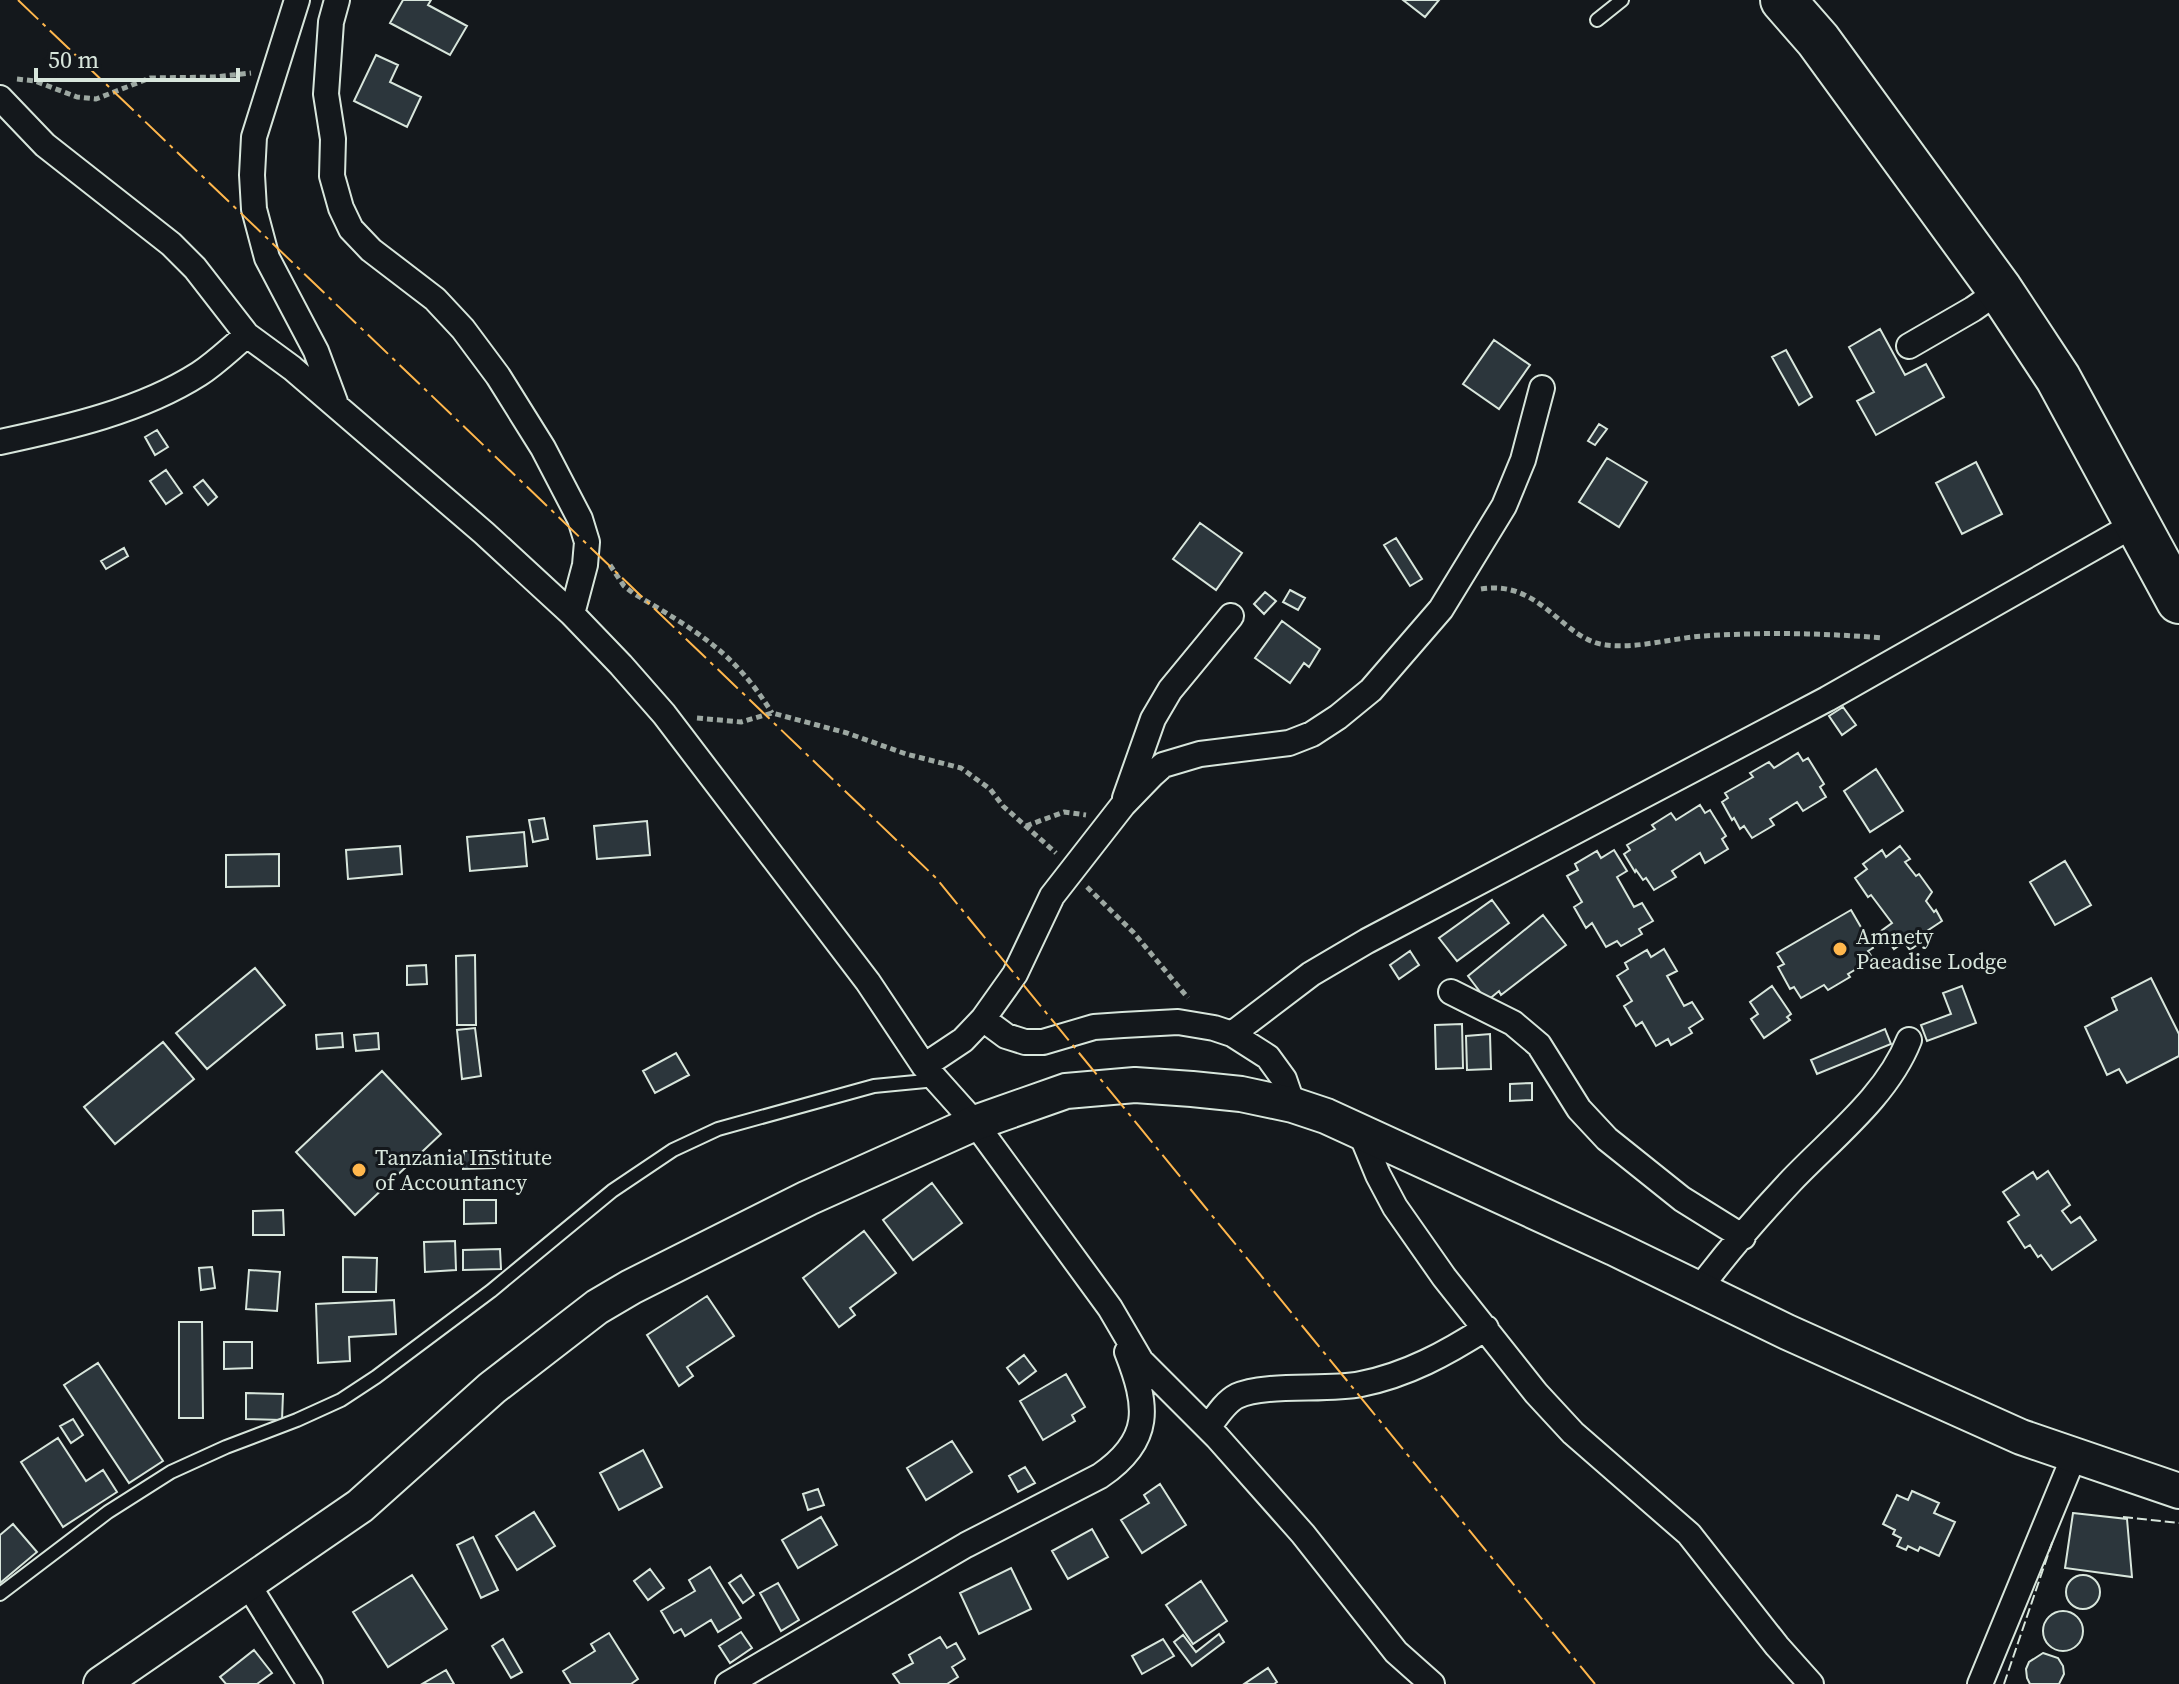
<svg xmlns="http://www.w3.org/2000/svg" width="2179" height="1684" font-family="'Source Serif 4',serif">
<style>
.building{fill:#2c363c;stroke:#d8e6dc;stroke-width:2}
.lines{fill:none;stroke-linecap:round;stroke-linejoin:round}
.lane-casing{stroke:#d8e6dc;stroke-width:16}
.street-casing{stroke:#d8e6dc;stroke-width:28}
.secondary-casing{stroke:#d8e6dc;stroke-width:38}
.highway-casing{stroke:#d8e6dc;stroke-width:48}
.path{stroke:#9da8a2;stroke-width:5;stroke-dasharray:6 4;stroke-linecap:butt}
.lane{stroke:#14181c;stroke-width:12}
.street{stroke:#14181c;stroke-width:24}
.secondary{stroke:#14181c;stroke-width:34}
.highway{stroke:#14181c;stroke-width:44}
.fence{stroke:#d8e6dc;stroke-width:2;stroke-dasharray:10 4;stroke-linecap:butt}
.power{stroke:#ffb74d;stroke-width:2;stroke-dasharray:28 6 4 6;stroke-linecap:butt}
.poi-dot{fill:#ffb74d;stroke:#14181c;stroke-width:3}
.labels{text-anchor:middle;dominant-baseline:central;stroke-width:6;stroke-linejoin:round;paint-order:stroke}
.poi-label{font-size:22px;fill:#d8e6dc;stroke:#14181c;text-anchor:start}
</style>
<rect width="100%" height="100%" fill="#14181c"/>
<path class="building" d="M403,0H431L428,5L467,26L450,55L390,23Z
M1403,0H1439L1425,17Z
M376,55L398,65L390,82L421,97L407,127L354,101Z
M1880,329L1905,375L1926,364L1944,397L1876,435L1857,401L1874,392L1849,347Z
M1494,340L1530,365L1499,409L1463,384Z
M1786,350L1812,397L1799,405L1772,357Z
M1599,424L1607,429L1595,445L1588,441Z
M157,430L168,447L155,455L145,437Z
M1607,458L1647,482L1619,527L1579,502Z
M1976,462L2002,514L1962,534L1936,483Z
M166,470L182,493L166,504L150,481Z
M203,480L217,497L208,505L194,487Z
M1200,523L1242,553L1216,590L1173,559Z
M1396,538L1422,579L1410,586L1384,545Z
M124,548L128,556L106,569L101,561Z
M1290,590L1305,598L1298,610L1283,602Z
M1265,592L1276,601L1264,614L1254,604Z
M1282,621L1320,649L1309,667L1304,663L1290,683L1255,658Z
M1843,707L1856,725L1842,735L1829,716Z
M1798,753L1803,761L1808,758L1824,784L1820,787L1826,797L1803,811L1797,802L1770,819L1774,825L1752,838L1744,826L1740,829L1734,818L1732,820L1722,802L1728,798L1725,793L1753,777L1750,773L1769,762L1774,768Z
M1876,769L1903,811L1870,832L1844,791Z
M1700,805L1705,813L1710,810L1726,836L1722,839L1728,849L1705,863L1700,853L1672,871L1676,877L1654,890L1646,878L1643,880L1636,870L1635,872L1624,854L1630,850L1627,845L1655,829L1652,825L1671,813L1676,820Z
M544,818L548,839L533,842L529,820Z
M647,821L650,855L597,859L594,826Z
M524,832L527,866L470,871L467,837Z
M400,846L402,874L348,879L346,850Z
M1900,846L1910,859L1905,862L1916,876L1919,874L1932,892L1926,901L1934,912L1936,910L1942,921L1927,931L1930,935L1910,950L1904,942L1894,949L1881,931L1892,923L1871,895L1868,897L1855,878L1867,869L1863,864L1882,850L1886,857Z
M1614,850L1627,871L1617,877L1634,907L1642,903L1653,921L1639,929L1642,934L1621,946L1617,941L1606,947L1592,923L1586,928L1574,907L1582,902L1567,876L1578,870L1575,864L1597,851L1601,858Z
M279,854V886L226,887V855Z
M2065,861L2091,905L2055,925L2030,882Z
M1492,900L1509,923L1457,961L1439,938Z
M1851,910L1873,948L1868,951L1873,959L1848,974L1850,977L1828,990L1824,985L1801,998L1794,987L1790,989L1778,967L1784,964L1777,953Z
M1543,915L1566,945L1501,995L1499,991L1487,1001L1468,976Z
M1664,949L1677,971L1667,976L1684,1006L1692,1002L1703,1019L1689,1028L1692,1033L1671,1045L1668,1039L1656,1046L1642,1022L1636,1026L1624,1006L1632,1001L1617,976L1628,969L1625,963L1647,950L1651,957Z
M1410,951L1419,965L1399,979L1390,965Z
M475,955L476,1025H457L456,956Z
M426,965L427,984L407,985V966Z
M255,968L285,1005L207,1069L176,1033Z
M2151,978L2179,1034V1056L2127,1083L2119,1069L2107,1075L2085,1027L2117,1010L2112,998Z
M1772,986L1791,1014L1787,1017L1790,1020L1764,1038L1751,1019L1758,1014L1750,1002Z
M1962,986L1976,1023L1927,1041L1921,1025L1951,1014L1943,993Z
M1462,1024L1463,1068L1436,1069L1435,1025Z
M475,1028L481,1076L462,1079L457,1030Z
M1885,1029L1891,1044L1817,1074L1811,1060Z
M342,1033L343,1047L317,1049L316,1035Z
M378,1033L379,1049L356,1051L354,1035Z
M1490,1034L1491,1069L1467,1070L1466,1036Z
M163,1042L194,1079L115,1144L84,1107Z
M676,1053L689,1075L655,1093L643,1071Z
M382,1071L441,1134L355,1215L296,1152Z
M1532,1083V1100L1510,1101V1084Z
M464,1151H495V1168L463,1169Z
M2048,1171L2070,1205L2062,1211L2071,1223L2080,1217L2096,1240L2052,1270L2041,1255L2038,1257L2030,1245L2025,1248L2008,1222L2019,1215L2003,1192L2033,1172L2037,1179Z
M932,1183L962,1223L913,1260L883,1220Z
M464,1200H496V1223L464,1224Z
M283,1210L284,1235H253V1211Z
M864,1231L896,1273L850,1308L855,1315L839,1327L803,1278Z
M455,1241L456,1270L425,1272L424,1242Z
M500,1249L501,1269L463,1270V1250Z
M343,1257L377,1258L376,1292H343Z
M212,1267L215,1288L201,1290L199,1268Z
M249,1270L280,1272L277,1311L246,1309Z
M707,1296L734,1336L687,1367L693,1376L679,1386L647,1335Z
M394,1300L396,1334L349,1337L350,1361L318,1363L316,1304Z
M179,1322H202L203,1418H179Z
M224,1342H252V1368L224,1369Z
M1024,1355L1036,1371L1019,1384L1007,1368Z
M98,1363L163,1461L129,1483L64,1385Z
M1066,1374L1085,1407L1072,1415L1075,1421L1043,1440L1020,1401Z
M246,1393L283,1394L282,1420L246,1419Z
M73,1419L83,1435L71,1443L60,1426Z
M58,1438L86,1481L103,1470L117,1492L63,1527L21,1462Z
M952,1441L972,1472L926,1500L907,1468Z
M643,1450L662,1487L619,1510L600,1473Z
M1025,1467L1035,1483L1018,1492L1009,1476Z
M1160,1484L1186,1525L1142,1553L1121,1520L1149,1503L1144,1495Z
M818,1489L824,1505L808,1510L803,1494Z
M1912,1491L1939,1503L1934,1513L1955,1522L1939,1556L1920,1547L1918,1551L1908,1546L1906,1550L1897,1546L1901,1538L1893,1534L1895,1530L1883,1524L1897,1495L1908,1500Z
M534,1512L555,1546L517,1570L496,1536Z
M2073,1513L2127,1519L2132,1577L2065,1568Z
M821,1517L837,1545L798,1568L782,1540Z
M13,1524L37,1552L0,1583V1535Z
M1092,1529L1108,1557L1068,1579L1052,1551Z
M473,1537L498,1590L481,1598L457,1545Z
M710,1567L741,1618L718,1632L711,1620L685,1636L681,1629L674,1633L661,1611L695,1591L689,1580Z
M1011,1568L1031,1609L979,1634L960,1593Z
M650,1569L664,1588L648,1600L634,1581Z
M412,1575L447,1629L388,1667L353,1612Z
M741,1575L754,1595L743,1603L729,1583Z
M2066 1592a17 17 0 1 1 34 0a17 17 0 1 1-34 0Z
M1201,1581L1227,1621L1193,1644L1166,1605Z
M778,1583L799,1620L781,1631L760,1593Z
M2043 1631a20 20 0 1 1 40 0a20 20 0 1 1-40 0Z
M741,1632L752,1648L730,1663L719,1646Z
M609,1633L638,1679L631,1684H571L563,1671L595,1651L591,1644Z
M1219,1634L1224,1642L1192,1666L1174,1642L1183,1635L1196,1652Z
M940,1637L947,1648L956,1643L965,1659L952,1667L958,1677L947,1684H900L893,1674L913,1663L909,1655Z
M503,1639L522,1672L511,1678L492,1646Z
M1163,1639L1174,1656L1142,1674L1132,1656Z
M254,1650L272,1673L257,1684H226L220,1677Z
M2043,1653L2058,1658L2063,1666L2064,1674L2059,1684H2030L2027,1678L2026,1669L2029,1662Z
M1268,1668L1277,1682L1274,1684H1244Z
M446,1670L454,1684H422Z"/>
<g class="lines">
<defs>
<path id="lane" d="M1597,20L1622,0
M0,1594L108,1512L171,1472L226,1447L297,1420L341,1400L376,1377L491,1291L612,1191L673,1150L718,1129L874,1086L936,1080"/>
<path id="street" d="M297,0L254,137L252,175L254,209L267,258L316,351L335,402
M337,0L331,22L326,94L333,139L332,176L341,208L351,229L371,250L435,299L463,329L498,376L543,448L580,519L587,542L585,565L572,614
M0,98L45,145L171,244L195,268L247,335L292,368L484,533L572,614L621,665L664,714L868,982L924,1066L975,1123L1110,1308L1141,1361L1217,1437L1303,1534L1396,1652L1432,1684
M1909,346L1973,309L2000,290
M0,442C66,428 141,411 199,374C216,363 231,348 247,335
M1125,798L1153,719L1170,690L1231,616
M1451,992L1513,1023L1539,1045L1579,1109L1607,1139L1682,1199L1743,1237
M983,1019L1006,1036L1025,1042H1043L1094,1027L1123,1025L1178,1022L1214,1028L1232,1034L1268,1057L1284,1079L1293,1105
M1232,1034L1311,974L1367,941L1827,699L2137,523
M924,1066L963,1040L983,1019L1015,974L1052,896L1123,805L1153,774L1163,765L1200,754L1289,743L1312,734L1338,717L1371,690L1441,609L1504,506L1523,460L1542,388
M1359,1129L1378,1175L1395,1207L1444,1277L1536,1393L1573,1433L1689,1534L1777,1646L1811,1684
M1699,1289C1727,1252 1759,1215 1791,1181C1832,1138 1887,1096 1909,1040
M1208,1428C1216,1417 1225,1402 1237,1396C1265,1383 1327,1391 1361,1384C1407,1375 1447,1353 1486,1328
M247,1583L310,1684
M728,1684L966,1545L1100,1476C1153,1440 1148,1406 1127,1352
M1980,1684L2074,1456"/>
<path id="secondary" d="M101,1684L360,1506L492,1388L597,1307L631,1287L808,1198L975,1123L1066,1091L1135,1085L1192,1089L1241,1094L1293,1105L1326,1116L1614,1248L1787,1332L2021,1437L2179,1491"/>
<path id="highway" d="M1783,0L1818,40L2000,290L2058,378L2179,601"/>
</defs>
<use href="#lane" class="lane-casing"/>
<use href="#street" class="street-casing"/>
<use href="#secondary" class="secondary-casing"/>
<use href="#highway" class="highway-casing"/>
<path class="path" d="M17,79L35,81L77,97L96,99L150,78L214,77L251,73
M610,565L624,586L633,593C694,630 733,650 772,713
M1481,589C1541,579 1562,640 1606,645C1637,649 1672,638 1704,636C1763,632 1823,633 1882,638
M697,718L741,722L772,713L847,733L906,754L961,768L990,789L1003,806L1056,853
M1026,826L1064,812L1086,815
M1087,887L1133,932L1188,998"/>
<use href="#lane" class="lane"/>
<use href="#street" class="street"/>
<use href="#secondary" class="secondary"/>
<use href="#highway" class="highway"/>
<path class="fence" d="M2123,1517L2179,1523
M2004,1684L2053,1540"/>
<path class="power" d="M18,0L936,878L1595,1684"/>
</g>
<g class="poi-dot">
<circle cx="1840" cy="949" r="8"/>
<circle cx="359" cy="1170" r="8"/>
</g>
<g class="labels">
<g class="poi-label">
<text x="1856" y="936">Amnety<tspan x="1856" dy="25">Paeadise Lodge</tspan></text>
<text x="375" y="1157">Tanzania Institute<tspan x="375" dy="25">of Accountancy</tspan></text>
</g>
</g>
<path d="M36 68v12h202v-12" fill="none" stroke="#d8e6dc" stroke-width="4"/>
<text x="48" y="68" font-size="24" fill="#d8e6dc" stroke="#14181c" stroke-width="6" paint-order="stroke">50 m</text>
</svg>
